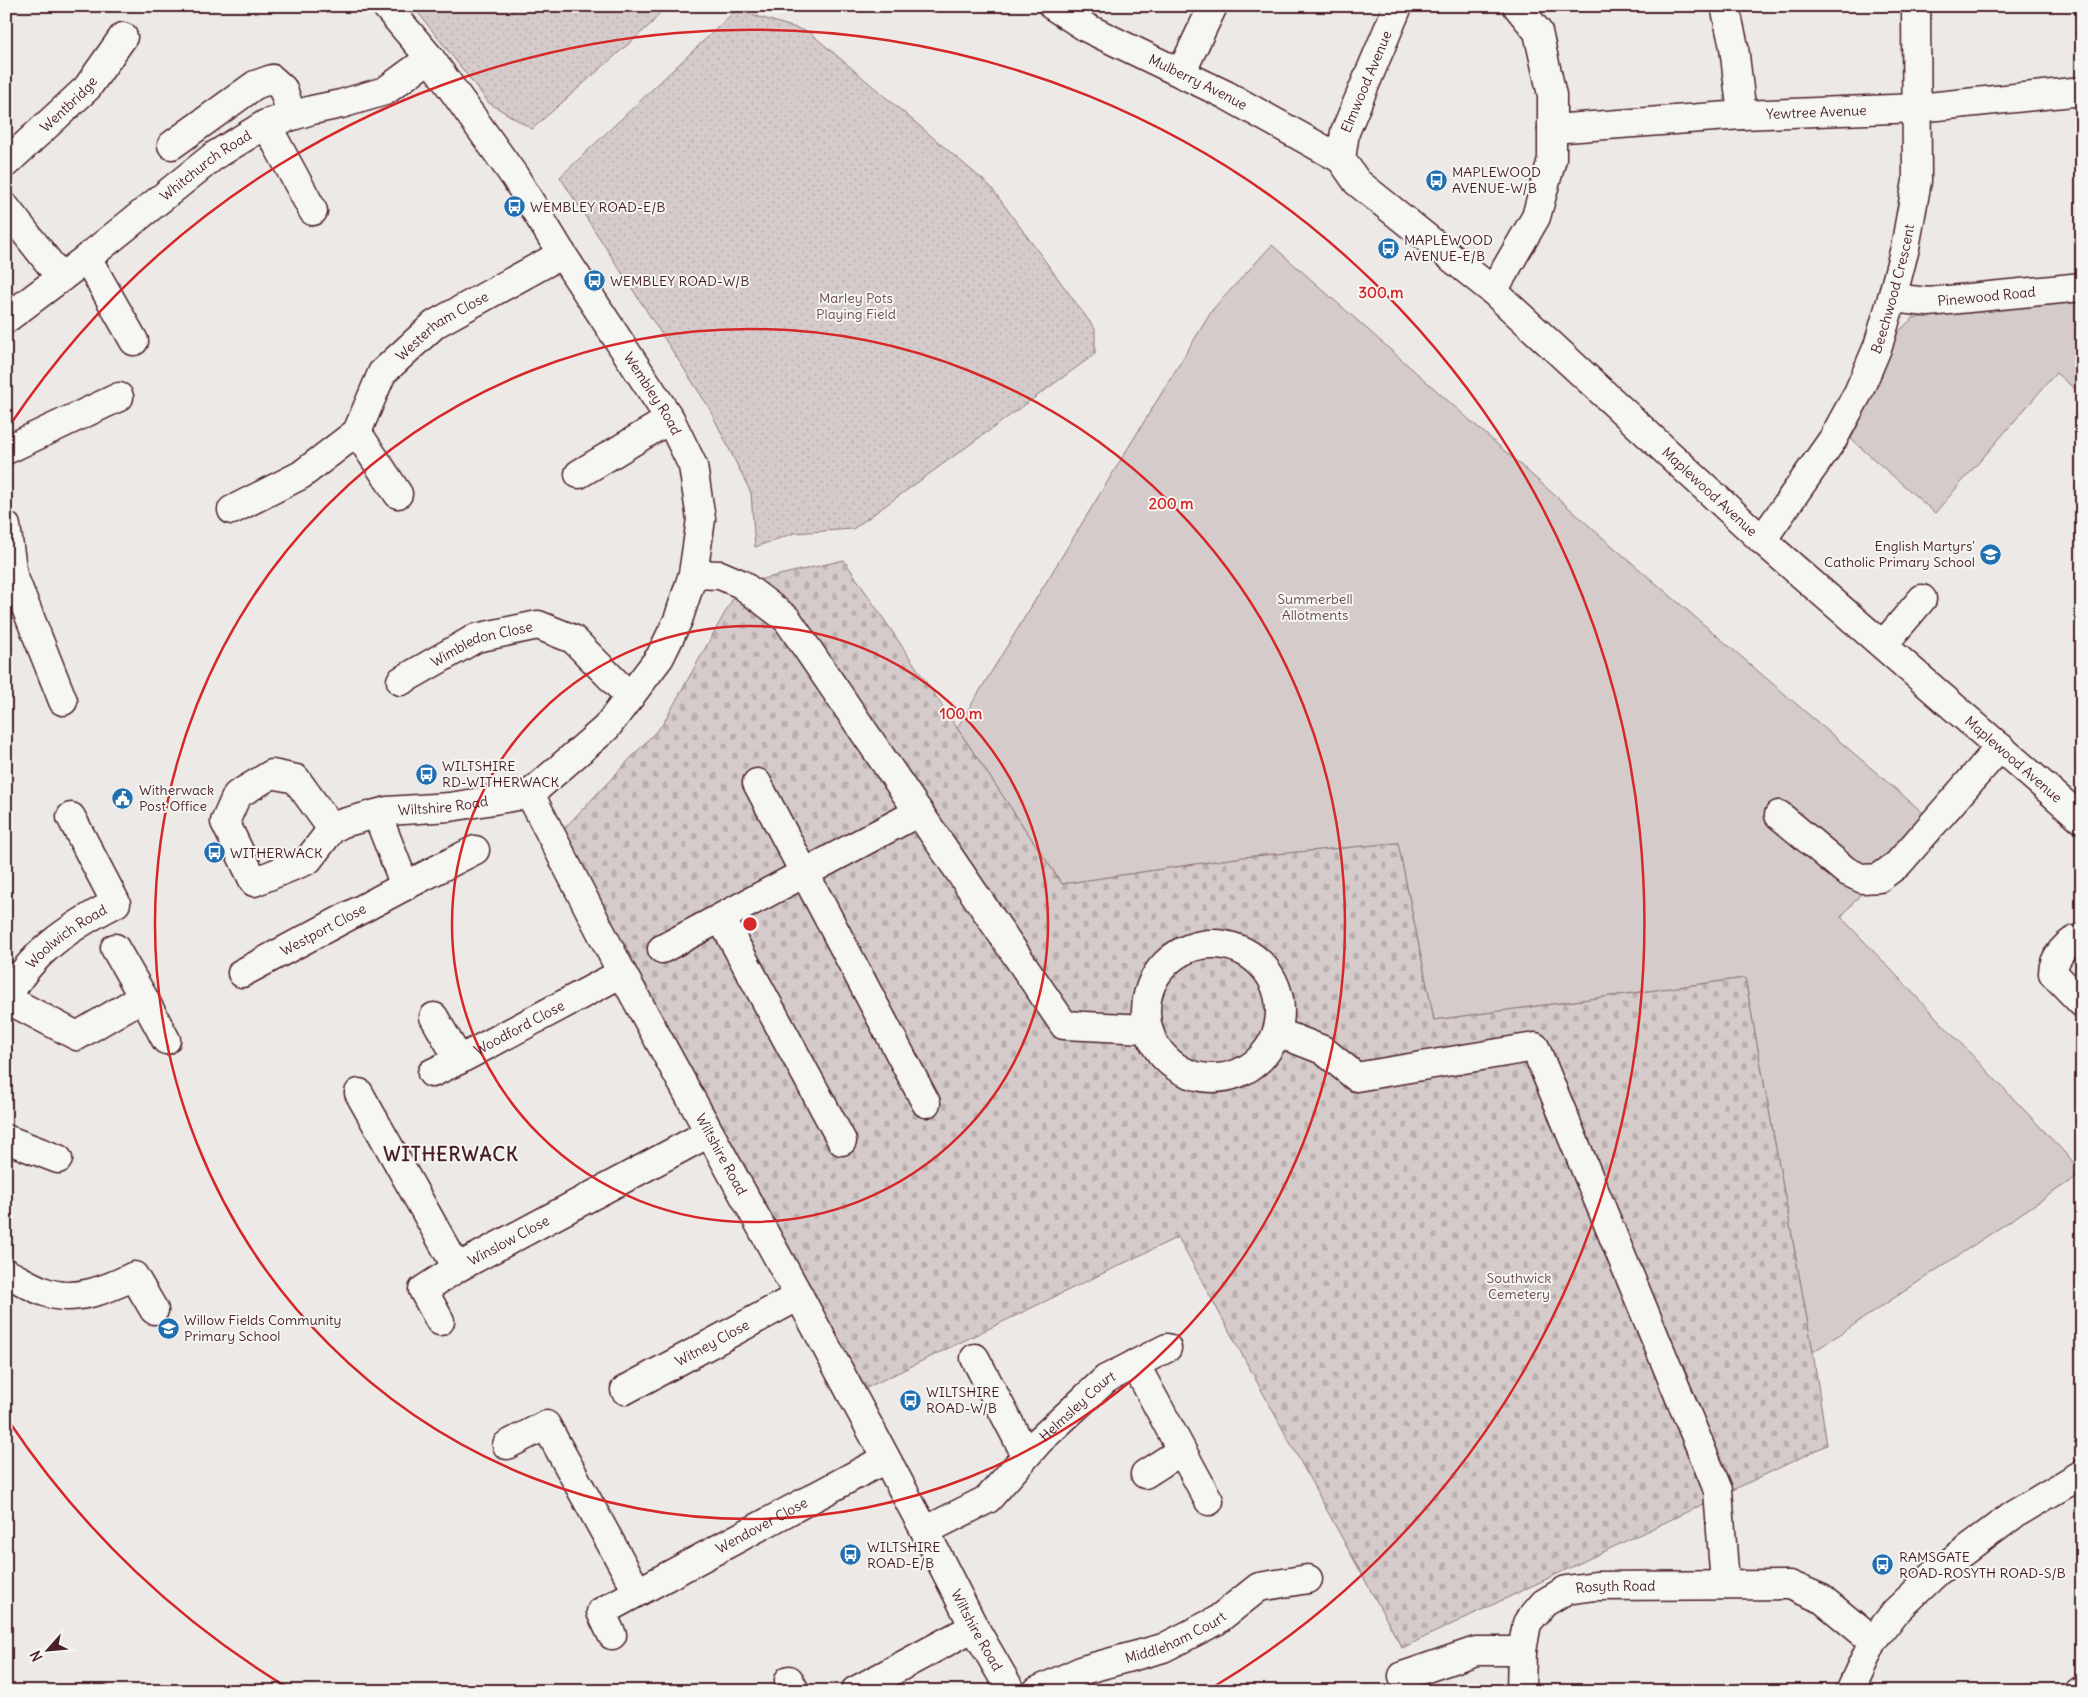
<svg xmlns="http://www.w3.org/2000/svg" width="2088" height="1697" font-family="Delius,sans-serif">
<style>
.green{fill:#d4cbca;stroke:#8f757a}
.cemetery{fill:url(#cemetery-stones);stroke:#8f757a}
.park{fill:url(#park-dots);stroke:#8f757a}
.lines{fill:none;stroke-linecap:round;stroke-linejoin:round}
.minor-casing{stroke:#4a1f2b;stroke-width:31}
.minor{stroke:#f6f6f2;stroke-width:28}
.ring{fill:none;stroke:#d62828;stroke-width:2.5}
.labels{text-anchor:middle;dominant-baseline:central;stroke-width:4;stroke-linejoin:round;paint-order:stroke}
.street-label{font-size:14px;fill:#4a1f2b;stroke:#f6f6f2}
.poi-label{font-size:14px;fill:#4a1f2b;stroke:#f6f6f2;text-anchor:start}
.park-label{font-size:14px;fill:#6c4a53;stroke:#f6f6f2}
.district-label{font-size:19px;font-weight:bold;letter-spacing:1px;fill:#4a1f2b;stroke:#f6f6f2}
.centre{fill:#d62828;stroke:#f6f6f2;stroke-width:2.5}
.ring-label{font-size:15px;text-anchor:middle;font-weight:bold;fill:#d62828;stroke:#f6f6f2;stroke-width:4;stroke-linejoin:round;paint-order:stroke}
</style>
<defs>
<pattern id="cemetery-stones" width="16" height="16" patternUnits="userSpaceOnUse" patternTransform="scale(1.25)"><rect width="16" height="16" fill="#d4cbca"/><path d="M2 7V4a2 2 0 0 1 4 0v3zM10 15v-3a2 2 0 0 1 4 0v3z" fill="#b8aeae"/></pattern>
<pattern id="park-dots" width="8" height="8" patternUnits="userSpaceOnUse" patternTransform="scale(1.25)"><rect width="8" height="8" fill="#d4cbca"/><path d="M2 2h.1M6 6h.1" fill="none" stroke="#b8aeae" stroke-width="1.8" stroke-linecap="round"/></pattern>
</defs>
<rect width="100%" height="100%" fill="#ece9e6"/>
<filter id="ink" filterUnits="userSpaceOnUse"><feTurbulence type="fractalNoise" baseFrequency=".02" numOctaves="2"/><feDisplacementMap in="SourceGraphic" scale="10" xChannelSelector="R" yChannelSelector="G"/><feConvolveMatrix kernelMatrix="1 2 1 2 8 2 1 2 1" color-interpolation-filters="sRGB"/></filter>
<g filter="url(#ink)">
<path class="green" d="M1272,245L1603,538L1928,817L1841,917L2082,1171V1173L1813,1352L1745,978L1434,1020L1398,843L1243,857L1062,884L957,728L1213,309Z
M2082,302V395L2056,373L1935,513L1851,439L1874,392L1898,332L1913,318Z"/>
<path class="cemetery" d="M844,560L1062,884L1243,857L1398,843L1434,1020L1745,978L1813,1352L1827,1445L1402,1648L1178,1237L862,1390L562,831L663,724L741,584Z"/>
<path class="park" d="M413,6H665L652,23L532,129L489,103Z
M736,10L809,32L990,186L1095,329V354L853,529L794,533L755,547L751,493L708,406L560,177Z"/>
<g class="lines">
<defs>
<g id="minor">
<path id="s1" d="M386,6L430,58L515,177L562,254L670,419L693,466L701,519L693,574L678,620L660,657L606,728L530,794"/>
<path id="s2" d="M1053,6L1087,28L1226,95L1341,159L1357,182L1493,291L1762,540L2082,819"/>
<path d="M1725,6L1734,47L1742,115"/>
<path d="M1181,73L1213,6"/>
<path d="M266,124L313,211"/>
<path id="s3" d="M1552,129L1742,115L1918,108L2082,91"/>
<path d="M172,145L255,85L272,79L283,89L292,116"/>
<path id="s4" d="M1341,159L1345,132L1398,6"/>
<path id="s5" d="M6,163L87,88L123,37"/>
<path d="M6,208L61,278"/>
<path d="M87,258L134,341"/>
<path d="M1493,291L1536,217L1552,159V95L1538,32L1517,6"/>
<path id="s6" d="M1892,298L1928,302L2082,287"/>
<path id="s7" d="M6,319L87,258L214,156L266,124L312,110L341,104L385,91L430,58"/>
<path d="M357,432L398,494"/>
<path d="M6,450L119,397"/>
<path d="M579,474L670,419"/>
<path id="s8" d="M232,510L301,475L357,432L382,373L435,324L562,254"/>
<path d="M6,526L13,575L63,701"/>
<path id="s9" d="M1762,540L1833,439L1858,393L1878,346L1892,298L1905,248L1917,181L1916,6"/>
<path d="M693,574L720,575L741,584L787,619L1064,1025L1147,1029"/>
<path d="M1883,645L1922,599"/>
<path id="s10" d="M401,681L476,638L538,625L573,639L630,697"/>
<path d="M757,783L926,1103"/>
<path id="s11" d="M530,794L622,973L799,1296L925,1531L974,1627L1011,1691"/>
<path d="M377,814L405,886"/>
<path d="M1779,815L1846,871L1863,879L1879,878L1898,864L2000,747"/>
<path id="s12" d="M332,829L296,779L272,774L237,795L225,822L254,882L308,860L332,829L343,823L387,811L450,807L530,794"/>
<path d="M721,918L842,1141"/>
<path d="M2082,938C2067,941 2053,958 2053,973L2082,1003"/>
<circle cx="1213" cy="1011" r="67"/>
<path d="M662,949L919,812"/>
<path id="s13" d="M242,973L405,886L475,850"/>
<path d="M143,997L166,1040"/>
<path d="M7,999L77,1036L143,997L115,948"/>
<path id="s14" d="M6,1001C28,954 71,926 116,903L71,817"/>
<path id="s15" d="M434,1017L459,1060L622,973"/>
<path d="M1277,1032L1323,1050L1356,1077L1535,1047L1718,1490L1725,1585"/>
<path d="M432,1073L459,1060"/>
<path id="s16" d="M359,1093L457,1268L709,1133"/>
<path d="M6,1139L58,1159"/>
<path d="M6,1273C19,1279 31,1287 45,1292C74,1303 108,1289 134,1276L154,1310"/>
<path d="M440,1321L423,1290L457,1268"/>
<path d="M975,1358L1026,1455"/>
<path d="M1135,1364L1209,1501"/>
<path id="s17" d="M625,1390L799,1296"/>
<path d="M507,1445L546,1425L637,1591"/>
<path d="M1145,1474L1181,1451"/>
<path id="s18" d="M925,1531L988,1499L1040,1440L1106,1379L1167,1348"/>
<path id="s19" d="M612,1635L601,1612L885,1459"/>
<path d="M1403,1676L1476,1651H1522"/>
<path d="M789,1680L795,1691"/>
<path d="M855,1691L974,1627"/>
<path id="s20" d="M1037,1691L1083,1670L1163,1648L1216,1621L1259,1587L1308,1579"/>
<path id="s21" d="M1521,1691L1522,1651L1527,1623L1544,1603L1566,1590L1595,1586L1790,1585L1822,1599L1873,1641"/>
<path d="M1850,1691L1873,1641L1895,1612L1937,1572L2013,1515L2082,1474"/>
<path d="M2079,1691L2082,1689"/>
</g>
</defs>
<use href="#minor" class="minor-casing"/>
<use href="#minor" class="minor"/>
</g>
</g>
<g class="ring">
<circle cx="750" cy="924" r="298"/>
<circle cx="750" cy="924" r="595"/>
<path d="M290 1689A893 893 0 0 1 10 1423M10 425A893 893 0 1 1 1210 1689"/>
</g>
<defs>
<symbol id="bus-disc" viewBox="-11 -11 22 22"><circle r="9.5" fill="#1f6fb2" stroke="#f6f6f2"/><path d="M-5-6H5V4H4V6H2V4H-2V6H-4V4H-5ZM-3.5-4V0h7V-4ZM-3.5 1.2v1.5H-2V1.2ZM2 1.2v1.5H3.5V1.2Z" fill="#fff"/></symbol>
<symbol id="school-disc" viewBox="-11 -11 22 22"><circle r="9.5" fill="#1f6fb2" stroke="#f6f6f2"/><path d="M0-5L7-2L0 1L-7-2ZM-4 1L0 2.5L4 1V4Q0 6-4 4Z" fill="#fff"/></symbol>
<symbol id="civic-disc" viewBox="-11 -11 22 22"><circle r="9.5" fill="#1f6fb2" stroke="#f6f6f2"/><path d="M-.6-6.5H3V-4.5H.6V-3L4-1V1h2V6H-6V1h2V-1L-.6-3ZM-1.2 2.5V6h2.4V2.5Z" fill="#fff"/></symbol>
</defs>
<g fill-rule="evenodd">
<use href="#bus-disc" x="1424" y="168" width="25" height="25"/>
<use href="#bus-disc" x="502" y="194" width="25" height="25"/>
<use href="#bus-disc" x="1376" y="236" width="25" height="25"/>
<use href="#bus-disc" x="582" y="268" width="25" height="25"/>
<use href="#school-disc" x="1978" y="542" width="25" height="25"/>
<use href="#bus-disc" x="414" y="762" width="25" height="25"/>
<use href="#civic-disc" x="110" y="786" width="25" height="25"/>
<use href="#bus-disc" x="202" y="840" width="25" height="25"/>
<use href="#school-disc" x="156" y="1316" width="25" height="25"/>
<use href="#bus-disc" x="898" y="1388" width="25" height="25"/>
<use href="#bus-disc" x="838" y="1542" width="25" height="25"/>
<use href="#bus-disc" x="1870" y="1552" width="25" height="25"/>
</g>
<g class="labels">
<g class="street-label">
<text stroke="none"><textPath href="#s2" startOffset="164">Mulberry Avenue</textPath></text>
<text stroke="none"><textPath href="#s4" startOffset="82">Elmwood Avenue</textPath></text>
<text stroke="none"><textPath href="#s5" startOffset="86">Wentbridge</textPath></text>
<text stroke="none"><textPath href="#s3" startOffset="265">Yewtree Avenue</textPath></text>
<text stroke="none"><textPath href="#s7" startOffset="252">Whitchurch Road</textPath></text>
<text stroke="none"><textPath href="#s9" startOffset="286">Beechwood Crescent</textPath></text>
<text stroke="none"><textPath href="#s6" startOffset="95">Pinewood Road</textPath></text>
<text stroke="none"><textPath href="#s8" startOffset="289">Westerham Close</textPath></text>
<text stroke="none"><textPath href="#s1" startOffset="471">Wembley Road</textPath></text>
<text stroke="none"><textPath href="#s2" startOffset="824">Maplewood Avenue</textPath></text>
<text stroke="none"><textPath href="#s10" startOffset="90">Wimbledon Close</textPath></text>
<text stroke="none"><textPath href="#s2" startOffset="1229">Maplewood Avenue</textPath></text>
<text stroke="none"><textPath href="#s12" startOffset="435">Wiltshire Road</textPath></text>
<text stroke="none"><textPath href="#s13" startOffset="92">Westport Close</textPath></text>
<text stroke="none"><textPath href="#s14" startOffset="90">Woolwich Road</textPath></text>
<text stroke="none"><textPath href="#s15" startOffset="118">Woodford Close</textPath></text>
<text stroke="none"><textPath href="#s11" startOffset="408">Wiltshire Road</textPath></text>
<text stroke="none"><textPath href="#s16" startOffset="259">Winslow Close</textPath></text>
<text stroke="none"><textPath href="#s17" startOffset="99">Witney Close</textPath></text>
<text stroke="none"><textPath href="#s18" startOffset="200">Helmsley Court</textPath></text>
<text stroke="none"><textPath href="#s19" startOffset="208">Wendover Close</textPath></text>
<text stroke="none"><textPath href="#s21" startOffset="170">Rosyth Road</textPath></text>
<text stroke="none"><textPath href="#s11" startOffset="948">Wiltshire Road</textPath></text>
<text stroke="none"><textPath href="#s20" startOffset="149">Middleham Court</textPath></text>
</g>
<g class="poi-label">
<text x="1452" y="172">MAPLEWOOD<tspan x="1452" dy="16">AVENUE-W/B</tspan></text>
<text x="530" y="207">WEMBLEY ROAD-E/B</text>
<text x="1404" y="240">MAPLEWOOD<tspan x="1404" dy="16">AVENUE-E/B</tspan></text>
<text x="610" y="281">WEMBLEY ROAD-W/B</text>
<text x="1975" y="546" text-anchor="end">English Martyrs'<tspan x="1975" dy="16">Catholic Primary School</tspan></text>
<text x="442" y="766">WILTSHIRE<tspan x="442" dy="16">RD-WITHERWACK</tspan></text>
<text x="139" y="790">Witherwack<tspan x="139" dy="16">Post Office</tspan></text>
<text x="230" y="853">WITHERWACK</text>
<text x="184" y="1320">Willow Fields Community<tspan x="184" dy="16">Primary School</tspan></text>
<text x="926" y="1392">WILTSHIRE<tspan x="926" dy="16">ROAD-W/B</tspan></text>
<text x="867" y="1547">WILTSHIRE<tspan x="867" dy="16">ROAD-E/B</tspan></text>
<text x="1899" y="1557">RAMSGATE<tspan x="1899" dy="16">ROAD-ROSYTH ROAD-S/B</tspan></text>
</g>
<g class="park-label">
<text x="856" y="298">Marley Pots<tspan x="856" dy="16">Playing Field</tspan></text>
<text x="1315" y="599">Summerbell<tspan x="1315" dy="16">Allotments</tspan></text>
<text x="1519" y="1278">Southwick<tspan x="1519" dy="16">Cemetery</tspan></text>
</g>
<g class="district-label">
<text x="451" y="1154">WITHERWACK</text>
</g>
</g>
<circle cx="750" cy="924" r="8" class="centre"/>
<g class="ring-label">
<text x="1381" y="298">300 m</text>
<text x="1171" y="509">200 m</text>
<text x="961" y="719">100 m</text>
</g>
<rect width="2088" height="1697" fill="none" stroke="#f6f6f2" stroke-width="25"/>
<rect x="12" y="12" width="2063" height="1672" fill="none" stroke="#4a1f2b" stroke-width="2" filter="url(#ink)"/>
<g transform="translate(48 1650) rotate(243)" stroke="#f6f6f2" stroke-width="4" paint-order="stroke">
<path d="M0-4L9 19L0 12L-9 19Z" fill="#4a1f2b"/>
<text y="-8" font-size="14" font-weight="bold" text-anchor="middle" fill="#4a1f2b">N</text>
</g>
</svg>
